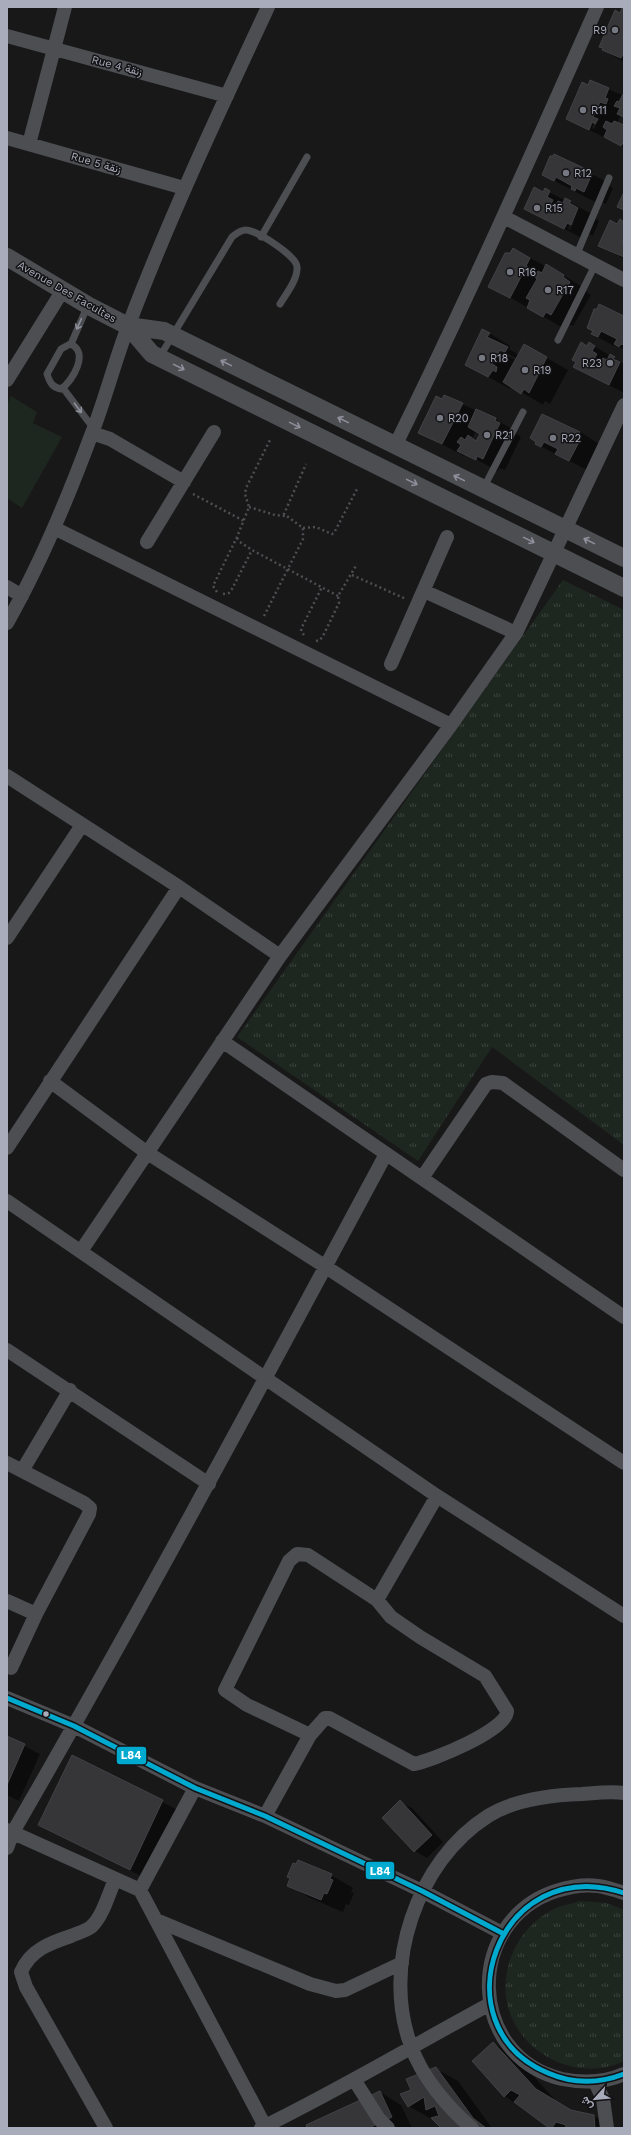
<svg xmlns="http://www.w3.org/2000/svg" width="631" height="2135" font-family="'Work Sans',Vazirmatn,sans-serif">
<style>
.grass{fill:url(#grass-tufts)}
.green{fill:#1e2620}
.shadow{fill:#0007;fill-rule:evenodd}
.building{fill:#363638;stroke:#414245}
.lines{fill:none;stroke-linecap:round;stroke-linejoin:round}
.path{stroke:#4e4e53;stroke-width:2.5;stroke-dasharray:2 3;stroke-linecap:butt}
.service{stroke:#4c4e52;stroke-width:7}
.minor{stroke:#4c4e52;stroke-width:14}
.tertiary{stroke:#4c4e52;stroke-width:18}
.bus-1-casing{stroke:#131215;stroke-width:8}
.bus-1{stroke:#00a9ce;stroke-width:5}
.oneway{stroke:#8d909b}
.poi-dot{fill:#767882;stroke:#131215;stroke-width:1.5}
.bus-dot{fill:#a9acba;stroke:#131215;stroke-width:1.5}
.labels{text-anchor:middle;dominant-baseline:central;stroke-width:3;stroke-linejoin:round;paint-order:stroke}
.poi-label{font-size:11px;fill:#a9acba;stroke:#131215;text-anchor:start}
.street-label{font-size:11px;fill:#a9acba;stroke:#131215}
.line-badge{stroke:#131215;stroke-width:1.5}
.badge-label{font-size:11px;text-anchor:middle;font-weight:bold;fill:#fff}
</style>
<defs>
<pattern id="grass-tufts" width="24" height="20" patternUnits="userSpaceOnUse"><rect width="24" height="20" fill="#1e2620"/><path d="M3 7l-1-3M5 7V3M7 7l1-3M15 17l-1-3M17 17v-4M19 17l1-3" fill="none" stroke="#3c433e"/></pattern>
</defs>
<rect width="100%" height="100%" fill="#181819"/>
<path class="grass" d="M563,580L624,610V1145L492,1047L418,1161L237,1037Z
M580,1901L607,1903L624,1910V2061C585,2080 537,2062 516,2026C491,1984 513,1929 554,1909C562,1905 572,1904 580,1901Z"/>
<path class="green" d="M11,396L37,412L33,423L62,437L22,508L7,498V404Z"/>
<path class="shadow" d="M624,10V62L603,50L620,14Z
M590,81L624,96V116L621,115L617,123L624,126V148L567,118ZM597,118H599L594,129L592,128Z
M554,155L609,183L608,185L613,188L606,204L598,200L597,203L543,175Z
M545,190L592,214L591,216L599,221L593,236L589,234L586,240L525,209ZM572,221H574L570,230L568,229Z
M624,222V259L599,245Z
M513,249L568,278L585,289L584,290L591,295L573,326L568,324L565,329L490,286Z
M624,317V349L614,346L592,334L594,331Z
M489,333L510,346L509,349L519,355L524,345L568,370L550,404L545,401L543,405L511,386L510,389L467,365ZM496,347L517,359V361L495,349Z
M589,343L624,364V393L574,367Z
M444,396L495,419L517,432L516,434L521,437L505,470L499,468L498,471L465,454L464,456L419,432ZM476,431L481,434L477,442L472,439Z
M580,432L601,445L591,472L536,444Z
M7,1737L40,1754L19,1801L7,1795Z
M72,1757L178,1810L145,1878L39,1825Z
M400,1802L412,1808L443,1842L427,1858L415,1851L383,1818Z
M331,1875L353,1888L351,1892L354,1893L349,1905L346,1904L343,1912L310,1898L288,1885Z
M493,2043L514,2055L558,2103L572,2111L594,2116L615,2128H550L505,2096Z
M436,2069L458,2081L492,2128H442L440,2117L436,2115L430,2118L408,2106L413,2091Z
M380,2092L401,2105L412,2128H308Z"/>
<path class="building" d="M622,8L624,9V52L621,58L602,50L603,48L599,47L615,10L620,13Z
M590,80L609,88L605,98L608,99L606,104L600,102L593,117L598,119L595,124L592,122L589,130L566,119L582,82L588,85Z
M623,94L624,95V117L617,114L620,108L614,106L617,101L619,102Z
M606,121L612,124L614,121L624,125V141L621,146L604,137L607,130L603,127Z
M554,154L588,170L587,172L592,174L584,192L576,188L575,191L571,189L572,186L556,177L554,181L542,175L550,156H553Z
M534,187L543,192L545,188L550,191L547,197L553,200L549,208L553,210L558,201L563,203L565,198L571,201L569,203L578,208L571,225L567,223L564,229L524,209Z
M624,192V210L617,207Z
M620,219L624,222V238L622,243L624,244V257L598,246L610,220L617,224Z
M513,248L530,258L526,266L531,269L529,274L524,271L510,298L488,287L505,253H510Z
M546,264L564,275L563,277L570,282L551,315L546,312L543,317L527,308L530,300L526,298L537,279L534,276L538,271L542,273Z
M599,304L624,316V345L621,344L619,347L614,344L617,339L601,331L598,337L591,334L593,331L587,328L594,309H597Z
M482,329L490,333L487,337L508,347L505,352L500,350L492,364L497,367L496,372L493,370L488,377L465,365Z
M581,342L587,346L589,342L595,346L592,351L597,354L591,364L598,367L603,358L607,360L610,354L615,357L613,359L620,362L609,385L573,367L576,362L572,360Z
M524,344L547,357L529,393L524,389L521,394L503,382Z
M444,395L463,403L442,444L418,433L436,396L442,399Z
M476,409L496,418L495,421L500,423L483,459L477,456L476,460L457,451L461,445L457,442L461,437L465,440L468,435L476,441L480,434L468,427Z
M542,414L580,432L576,437L580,440L569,461L555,454L558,449L544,442L541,447L535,444L536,442L530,438Z
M7,1736L25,1744L7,1785Z
M72,1755L163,1800L130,1870L38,1825Z
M400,1800L432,1835L414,1852L382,1818Z
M298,1860L332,1874L330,1879L333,1880L327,1894L324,1893L321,1900L287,1886L290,1878L287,1877L293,1863L296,1864Z
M493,2042L536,2089L571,2110L594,2115L595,2128H565L566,2125L556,2122L552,2128H549L514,2102L520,2095L511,2090L504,2097L472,2061Z
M436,2067L473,2118L486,2128H441L431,2118L439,2116L435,2106L426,2110L424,2097L408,2107L400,2094L411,2090L406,2079Z
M380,2091L392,2117L369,2128H307L306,2125Z"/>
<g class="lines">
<path class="path" d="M193,494L244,521
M249,507L275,515L285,516
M303,528L316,527L332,534L334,533L357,489
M237,538L240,542L252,550L338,596
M352,575L406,599
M217,592L213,586L237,537L249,507L245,494L246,488L270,440
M223,594L229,593L232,589L252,550
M264,616L303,539V528L284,514L306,464
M304,635L301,631L302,627L322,587
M316,641L320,640L324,634L339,603L338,596L357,564"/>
<path class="service" d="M261,237L307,157
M576,256L609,178
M558,340L595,265
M70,344C90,351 73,381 61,389C52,387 50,383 47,374L61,349Z
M71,344L88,305
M159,358L232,237C236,234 240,230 246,230C256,230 297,256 297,267C298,279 286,294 280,304
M63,388L94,429
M483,489L523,412"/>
<path class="minor" d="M7,36L227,96
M7,138L184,188
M29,144L65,7
M504,217L624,280
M7,380L63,290
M92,433L110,439L184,482
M395,446C466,302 532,154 597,7
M54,528L451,725
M147,542L214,432
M7,587L22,596
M424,591L516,633
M7,623C41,563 68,498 92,433C106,397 115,360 129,324C170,216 219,112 268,7
M391,664L447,537
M7,776L179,887L280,956
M7,938L82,825
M222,1041L624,1317
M50,1081L146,1152L326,1267L624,1463
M7,1148L179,887
M422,1178L486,1084L492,1082L503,1083L624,1170
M7,1201L437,1496L624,1616
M81,1251L280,956L451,725L516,633L624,405
M7,1350L209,1484
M7,1463L84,1503L90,1508L89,1514L36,1614L11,1668
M22,1471L70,1390
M377,1600L437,1496
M7,1601L36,1614
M7,1698L74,1726L195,1788L265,1816L422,1891L502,1933
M265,1816L310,1735L325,1718H329L414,1764C431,1761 508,1730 507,1711L485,1676L420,1637L391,1617L377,1600L308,1555L297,1554L289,1561L225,1690L247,1705L310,1735
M7,1830L140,1890L266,2128
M7,1848L13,1832C142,1609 264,1381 386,1154
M140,1890L195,1788
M624,1893C615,1890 606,1887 598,1886C584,1884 569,1887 556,1891C464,1921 467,2057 562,2079C582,2083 604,2083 624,2074
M156,1920L310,1984L336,1991L345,1990L402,1963
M355,2081L379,2119L388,2128
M595,2082L603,2099L607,2128
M106,2128L26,1987L21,1972C30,1950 50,1943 71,1936C78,1933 85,1931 91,1927C103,1916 108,1895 115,1880
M261,2128C339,2090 414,2045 490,2004
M472,2128C447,2107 422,2077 411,2046C381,1966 417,1861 488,1816C515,1799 551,1795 582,1794C595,1793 610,1791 624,1793"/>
<path class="tertiary" d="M7,257L89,306L128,326L164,331L624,558
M128,326L152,354L624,588"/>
<defs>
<path id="bus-1" d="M7,1698L74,1726L195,1788L265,1816L422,1891L502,1933
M624,1893C498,1851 436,2026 548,2073C573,2084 598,2084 624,2074"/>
</defs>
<use href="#bus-1" class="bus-1-casing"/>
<use href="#bus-1" class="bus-1"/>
</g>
<defs><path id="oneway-shaft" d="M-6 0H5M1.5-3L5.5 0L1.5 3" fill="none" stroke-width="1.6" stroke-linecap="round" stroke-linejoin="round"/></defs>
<g class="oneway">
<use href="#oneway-shaft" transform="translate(79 324) rotate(114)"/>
<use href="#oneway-shaft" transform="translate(226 363) rotate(-154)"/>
<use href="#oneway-shaft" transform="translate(179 367) rotate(26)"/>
<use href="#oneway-shaft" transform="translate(78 408) rotate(53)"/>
<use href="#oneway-shaft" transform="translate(343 420) rotate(-154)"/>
<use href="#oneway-shaft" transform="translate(295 425) rotate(26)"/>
<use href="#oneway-shaft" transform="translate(459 478) rotate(-154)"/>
<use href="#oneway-shaft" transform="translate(412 482) rotate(26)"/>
<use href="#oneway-shaft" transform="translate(529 540) rotate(26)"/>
<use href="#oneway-shaft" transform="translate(589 541) rotate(-154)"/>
</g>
<g class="poi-dot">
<circle cx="615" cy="30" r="4"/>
<circle cx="583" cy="110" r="4"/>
<circle cx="566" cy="173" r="4"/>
<circle cx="537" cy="208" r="4"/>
<circle cx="510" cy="272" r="4"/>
<circle cx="548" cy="290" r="4"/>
<circle cx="482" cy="358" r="4"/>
<circle cx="610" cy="363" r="4"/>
<circle cx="525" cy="370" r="4"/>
<circle cx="440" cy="418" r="4"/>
<circle cx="487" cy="435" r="4"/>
<circle cx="553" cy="438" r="4"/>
</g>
<circle class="bus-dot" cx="46" cy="1714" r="3.5"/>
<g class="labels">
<g class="poi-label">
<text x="607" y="30" text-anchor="end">R9</text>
<text x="591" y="110">R11</text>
<text x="574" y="173">R12</text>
<text x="545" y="208">R15</text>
<text x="518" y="272">R16</text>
<text x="556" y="290">R17</text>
<text x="490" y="358">R18</text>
<text x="602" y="363" text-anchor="end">R23</text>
<text x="533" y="370">R19</text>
<text x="448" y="418">R20</text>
<text x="495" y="435">R21</text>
<text x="561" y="438">R22</text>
</g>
<g class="street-label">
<text transform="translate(117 66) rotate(15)">Rue 4 زنقة</text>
<text transform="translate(96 163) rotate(16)">Rue 5 زنقة</text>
<text transform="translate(67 292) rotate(30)">Avenue Des Facultes</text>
</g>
</g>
<g class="line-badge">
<rect x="116" y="1746" width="31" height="19" rx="4" fill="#00a9ce"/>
<rect x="365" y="1861" width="30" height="19" rx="4" fill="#00a9ce"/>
</g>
<g class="badge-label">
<text x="131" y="1759">L84</text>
<text x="380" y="1875">L84</text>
</g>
<rect width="631" height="2135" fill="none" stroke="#a9acba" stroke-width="16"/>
<g transform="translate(595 2099) rotate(243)" stroke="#131215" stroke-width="3" paint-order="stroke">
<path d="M0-3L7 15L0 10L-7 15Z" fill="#a9acba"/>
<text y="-6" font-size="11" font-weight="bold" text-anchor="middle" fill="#a9acba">ش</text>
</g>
</svg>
